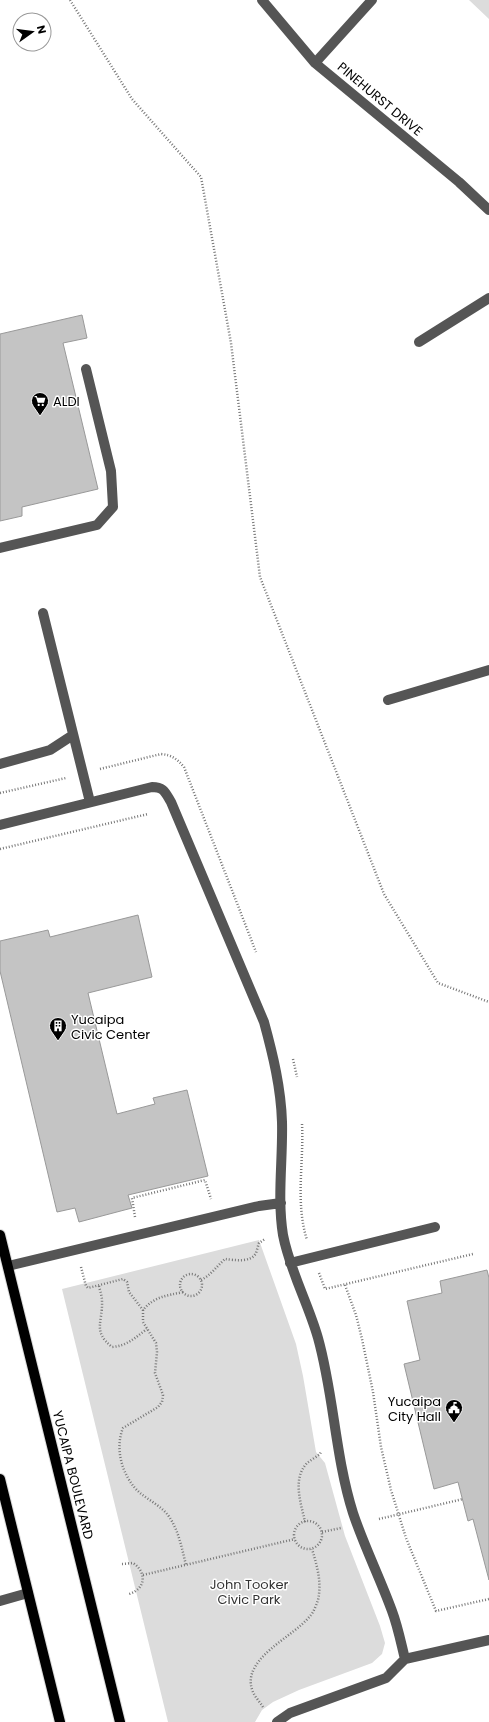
<svg xmlns="http://www.w3.org/2000/svg" width="489" height="1722" font-family="Poppins,sans-serif">
<style>
.green{fill:#dcdcdc}
.building{fill:#c4c4c4;stroke:#999}
.lines{fill:none;stroke-linecap:round;stroke-linejoin:round}
.major-casing{stroke:#dbdbdb;stroke-width:12}
.path{stroke:#777;stroke-width:2.5;stroke-dasharray:1 2;stroke-linecap:butt}
.minor{stroke:#555;stroke-width:10}
.major{stroke:#000;stroke-width:10}
.labels{text-anchor:middle;dominant-baseline:central;stroke-width:3;stroke-linejoin:round;paint-order:stroke}
.street-label{font-size:13px;fill:#000;stroke:#fff}
.poi-label{font-size:13px;fill:#000;stroke:#fff;text-anchor:start}
.park-label{font-size:13px;fill:#333;stroke:#fff}
</style>
<rect width="100%" height="100%" fill="#fff"/>
<path class="green" d="M469,0H489V19Z
M259,1240L296,1344L303,1376L316,1452L325,1463L345,1536L380,1626L385,1643L382,1654L372,1663L299,1690L273,1702L262,1710L255,1722H168L62,1289Z"/>
<path class="building" d="M82,315L87,338L63,343L98,489L22,507V516L0,521V334Z
M138,915L152,977L88,993L117,1114L155,1104L153,1098L187,1090L208,1176L128,1195L132,1208L79,1222L75,1208L57,1212L0,971V941L48,930L50,937Z
M487,1270L489,1278V1580L473,1519L468,1521L458,1482L434,1489L404,1364L420,1360L407,1301L442,1293L440,1281Z"/>
<g class="lines">
<defs>
<path id="major" d="M0,1235L120,1722
M0,1479L60,1722"/>
</defs>
<use href="#major" class="major-casing"/>
<path class="path" d="M70,0L132,99L201,177L231,343L260,577L384,894L438,983L489,1002
M100,769L161,754C172,755 177,759 184,767L256,952
M0,793L66,778
M0,849L148,814
M293,1059L297,1077
M302,1124C304,1163 295,1202 307,1240
M135,1217L132,1198L205,1180L211,1199
M81,1267L86,1286L88,1288L123,1279L127,1282L129,1292L143,1310
M319,1273L325,1289L473,1254
M180 1285a11 11 0 1 1 22 0a11 11 0 1 1-22 0Z
M201,1280C211,1275 216,1267 225,1259C234,1260 251,1263 256,1253C257,1250 258,1246 259,1243L265,1239
M345,1285L356,1315L362,1339L373,1392L381,1447L391,1490L406,1538L436,1611L489,1599
M99,1286C100,1291 102,1296 102,1301C103,1322 92,1331 112,1347C127,1346 136,1337 147,1329
M183,1292C166,1296 155,1296 143,1310V1322L156,1343L157,1352L155,1373L163,1395L162,1402L158,1407L123,1428C114,1450 123,1478 140,1493C150,1501 163,1507 170,1518C179,1532 182,1549 186,1565
M379,1519L463,1499
M294 1535a14 14 0 1 1 28 0a14 14 0 1 1-28 0Z
M305,1522C301,1503 292,1479 307,1463C311,1460 316,1457 320,1454L321,1452
M322,1532L341,1528
M122,1564L133,1563C147,1572 146,1589 129,1594
M143,1575L295,1539
M263,1707C260,1702 255,1697 253,1692C239,1659 294,1637 310,1616C314,1612 316,1605 318,1600C322,1582 317,1566 312,1549"/>
<path class="minor" d="M262,0L315,63L459,182L489,210
M315,63L372,0
M419,342L489,298
M0,548L97,525L113,507L111,471L86,369
M43,613L90,802
M388,700L489,670
M0,764L50,750L73,735
M0,825L152,787C164,787 165,792 171,802L264,1022C273,1055 281,1088 282,1122C283,1159 277,1198 283,1235C290,1271 308,1303 318,1338C334,1395 335,1456 353,1513C364,1546 380,1578 392,1611C398,1627 401,1643 405,1659
M290,1263L435,1227
M8,1266L259,1206L281,1203
M0,1601L28,1593
M277,1722L290,1713L386,1678L405,1659L489,1640"/>
<use href="#major" class="major"/>
</g>
<defs>
<symbol id="supermarket-pin" viewBox="-11 -11 22 30"><path d="M0 17L-7.5 6A9.5 9.5 0 1 1 7.5 6Z" fill="#000" stroke="#fff"/><path d="M-6-5.5h2.5l.6 2H6L4.5 2H-2.5L-4.4-4H-6ZM-1.5 3.2a1.3 1.3 0 1 0 .1 0ZM3 3.2a1.3 1.3 0 1 0 .1 0Z" fill="#fff"/></symbol>
<symbol id="building-pin" viewBox="-11 -11 22 30"><path d="M0 17L-7.5 6A9.5 9.5 0 1 1 7.5 6Z" fill="#000" stroke="#fff"/><path d="M-4-6H4V6H1V3H-1V6H-4ZM-2.5-4.3h1.7v1.8h-1.7ZM.8-4.3h1.7v1.8H.8ZM-2.5-1h1.7V.8h-1.7ZM.8-1h1.7V.8H.8Z" fill="#fff"/></symbol>
<symbol id="civic-pin" viewBox="-11 -11 22 30"><path d="M0 17L-7.5 6A9.5 9.5 0 1 1 7.5 6Z" fill="#000" stroke="#fff"/><path d="M-.6-6.5H3V-4.5H.6V-3L4-1V1h2V6H-6V1h2V-1L-.6-3ZM-1.2 2.5V6h2.4V2.5Z" fill="#fff"/></symbol>
</defs>
<g fill-rule="evenodd">
<use href="#supermarket-pin" x="30" y="391" width="20" height="27"/>
<use href="#building-pin" x="48" y="1016" width="20" height="27"/>
<use href="#civic-pin" x="444" y="1398" width="20" height="27"/>
</g>
<g class="labels">
<g class="street-label">
<text transform="translate(380 99) rotate(40)">PINEHURST DRIVE</text>
<text transform="translate(73 1475) rotate(76)">YUCAIPA BOULEVARD</text>
</g>
<g class="poi-label">
<text x="53" y="401">ALDI</text>
<text x="71" y="1019">Yucaipa<tspan x="71" dy="15">Civic Center</tspan></text>
<text x="441" y="1401" text-anchor="end">Yucaipa<tspan x="441" dy="15">City Hall</tspan></text>
</g>
<g class="park-label">
<text x="249" y="1584">John Tooker<tspan x="249" dy="15">Civic Park</tspan></text>
</g>
</g>
<g transform="translate(32 32) rotate(76)"><circle r="19" fill="#ffffff" stroke="#999999"/>
<path d="M0-3L7 15L0 10L-7 15Z" fill="#000000"/>
<text y="-6" font-size="11" font-weight="bold" text-anchor="middle" fill="#000000">N</text>
</g>
</svg>
